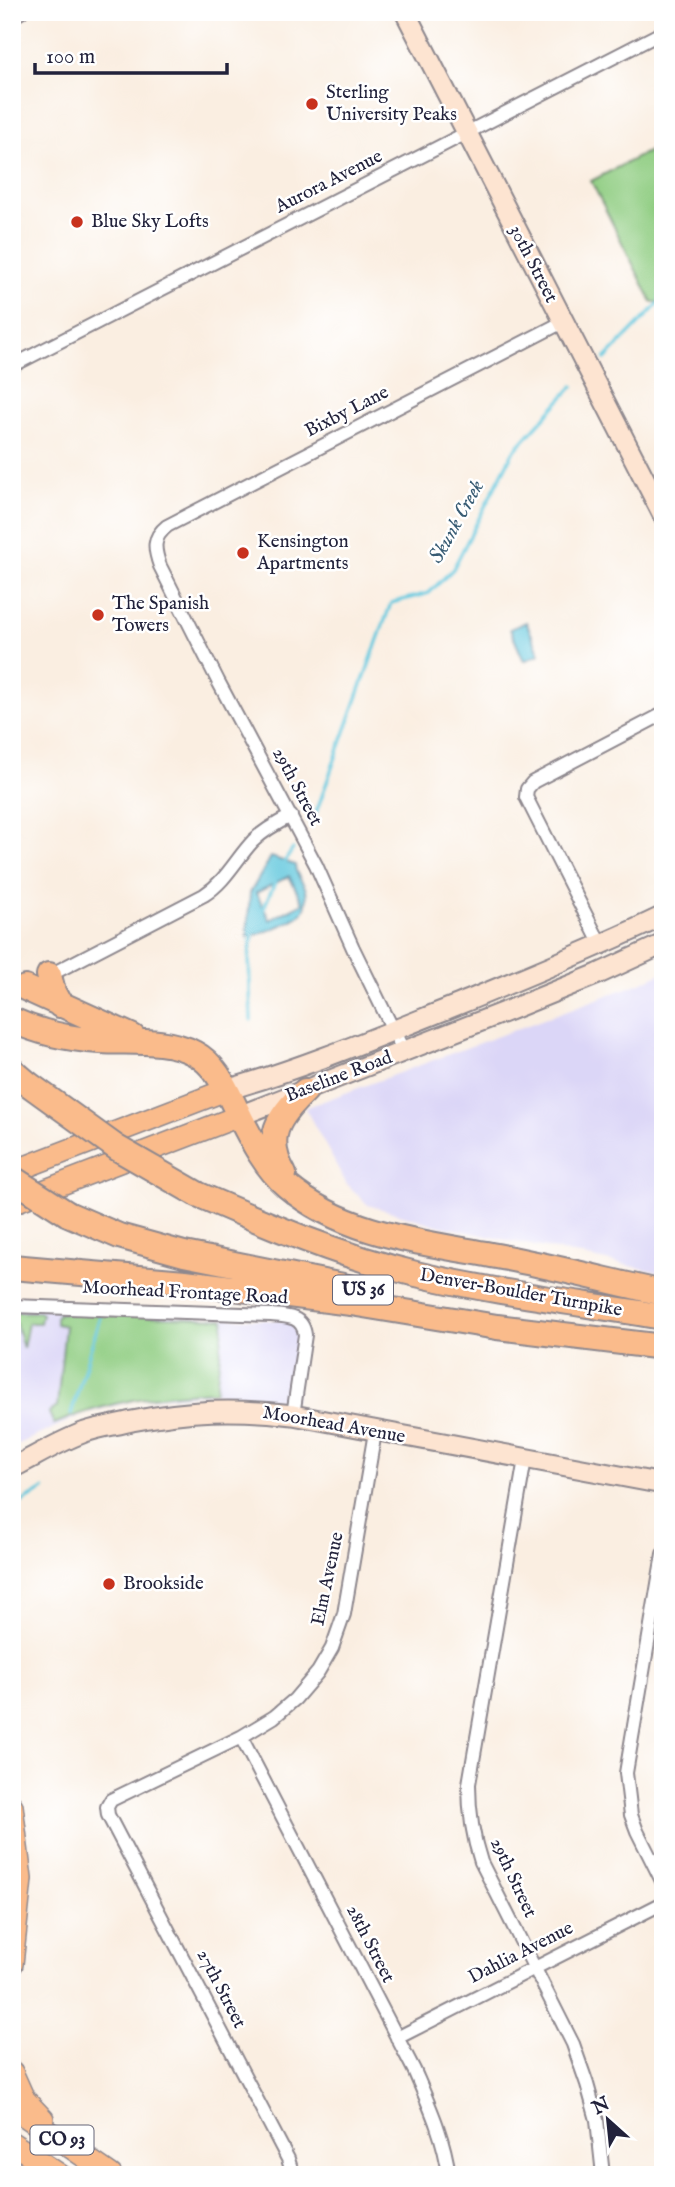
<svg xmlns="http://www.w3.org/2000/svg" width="675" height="2187" font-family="'IM FELL English',serif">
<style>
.built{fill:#dbd6f7}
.green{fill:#90cd82;stroke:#59785e;stroke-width:2}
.water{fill:#60c7dd;stroke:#41748c;stroke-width:2;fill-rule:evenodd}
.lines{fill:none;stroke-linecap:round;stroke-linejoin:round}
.stream{stroke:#60c7dd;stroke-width:3.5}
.street-casing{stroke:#8e888e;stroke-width:16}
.secondary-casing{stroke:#8e888e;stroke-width:23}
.primary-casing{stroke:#8e888e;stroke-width:24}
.highway-casing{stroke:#8e888e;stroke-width:28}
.street{stroke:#fff;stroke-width:12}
.secondary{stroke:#fde4d1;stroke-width:19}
.primary{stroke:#fabb8b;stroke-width:21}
.highway{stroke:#fabb8b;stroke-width:24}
.highway-bridge-casing{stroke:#8e888e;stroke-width:28;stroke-linecap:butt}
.highway-bridge{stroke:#fabb8b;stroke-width:24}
.poi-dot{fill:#c8321e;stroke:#fff;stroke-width:2.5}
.labels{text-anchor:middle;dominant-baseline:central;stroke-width:5;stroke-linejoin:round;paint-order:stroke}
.shield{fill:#fff;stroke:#646476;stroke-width:2}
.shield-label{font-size:18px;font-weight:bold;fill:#22223b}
.poi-label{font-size:19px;fill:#22223b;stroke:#fff;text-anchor:start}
.street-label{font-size:19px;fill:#22223b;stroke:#fff}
.water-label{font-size:21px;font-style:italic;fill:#385c74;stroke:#fff}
</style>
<rect width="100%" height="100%" fill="#fff"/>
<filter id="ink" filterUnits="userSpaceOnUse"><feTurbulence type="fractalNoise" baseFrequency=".0143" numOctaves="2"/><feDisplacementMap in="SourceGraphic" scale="14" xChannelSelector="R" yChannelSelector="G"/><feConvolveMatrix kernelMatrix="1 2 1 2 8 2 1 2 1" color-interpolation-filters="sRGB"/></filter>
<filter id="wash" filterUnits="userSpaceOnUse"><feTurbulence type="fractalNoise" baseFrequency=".00686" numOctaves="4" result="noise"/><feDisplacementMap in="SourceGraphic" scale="28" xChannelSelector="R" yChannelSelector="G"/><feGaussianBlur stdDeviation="1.57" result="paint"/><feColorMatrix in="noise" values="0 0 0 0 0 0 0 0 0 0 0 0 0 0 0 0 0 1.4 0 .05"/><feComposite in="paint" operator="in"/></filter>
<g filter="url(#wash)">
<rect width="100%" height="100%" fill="#faeee1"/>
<path class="built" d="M663,972V1273L440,1226L368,1205L346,1183L305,1108L643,982Z
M12,1306L301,1322L295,1401L215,1393L138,1400L84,1414L12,1447Z"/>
<path class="green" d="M663,144V302H652L591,181Z
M12,1312H39L42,1314L40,1323H28L23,1348L16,1324H12Z
M59,1313L224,1319L216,1391C158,1394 108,1401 54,1424L49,1413L57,1407L65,1326L56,1324V1317Z"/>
<path class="water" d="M526,622L540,654L524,661L510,629Z
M271,857L295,865C295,876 303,880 306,890C307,896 307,907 303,912C295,921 260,935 247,937L250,893ZM289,876L303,903L270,920L256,893Z"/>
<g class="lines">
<path class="stream" d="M605,359L660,302L663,263
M313,821L391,603L429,593L453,569L513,452L573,386
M283,864L293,849
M262,912L276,880
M251,1020L249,956L252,935
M71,1414L100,1317
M12,1508L44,1489"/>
</g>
</g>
<g filter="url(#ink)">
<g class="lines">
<defs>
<path id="street" d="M12,17L21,12
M12,366L663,32
M601,945L526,797L527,789L533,782L663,714
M46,977L204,895C226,881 236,859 253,841C264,830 277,823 291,816
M404,1052L353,948L316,865L218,681L160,566C154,549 152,538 167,526L563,322
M12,1306L271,1315C287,1316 303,1316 305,1335L293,1415
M525,1459L469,1784C469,1812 472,1835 481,1862L573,2044L587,2084L597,2120L603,2175
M663,1554L626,1773L631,1815L637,1831L663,1883
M241,1737L414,2070C429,2105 444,2137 449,2175
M397,2038L663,1903
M293,2175L288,2159L108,1815L107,1807L111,1800L241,1737L274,1717L295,1699L318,1672L332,1648L344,1614L375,1432"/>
<path id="secondary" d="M405,12L663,515
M226,1090C307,1067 384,1034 462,1003C529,975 597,948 663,916
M239,1116L512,1009L598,974L663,944
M12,1468C36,1456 60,1441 85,1432C100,1427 116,1425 132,1421C190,1410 233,1408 293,1415L663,1484"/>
<path id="primary" d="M12,1172L226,1090
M12,1203L239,1116
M12,1806L21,1879L12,1964
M12,2072L24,2099L43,2119
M12,2107L111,2175
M12,2143L60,2175"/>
<path id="highway" d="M49,975L53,992L60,1005
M25,988L133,1037
M12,1020C40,1033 69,1039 100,1041C130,1043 166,1038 194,1053C218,1065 228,1094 240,1117C252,1141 266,1168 287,1186C350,1239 435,1243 512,1259C563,1269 613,1282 663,1293
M12,1070L27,1083
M284,1174C263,1138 278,1117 305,1091
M197,1194C268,1225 340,1256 416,1274C497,1293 581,1303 663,1317
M68,1214L119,1236L184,1254L358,1289
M12,1267L185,1282L351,1303L497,1327L663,1347"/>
</defs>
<use href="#street" class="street-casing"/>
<use href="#secondary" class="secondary-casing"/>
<use href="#primary" class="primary-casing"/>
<use href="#highway" class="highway-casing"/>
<use href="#street" class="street"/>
<use href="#secondary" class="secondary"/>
<use href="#primary" class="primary"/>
<use href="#highway" class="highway"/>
<defs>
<path id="highway-bridge" d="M27,1083L117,1148L197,1194
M12,1178L68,1214"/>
</defs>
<use href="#highway-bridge" class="highway-bridge-casing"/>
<use href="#highway-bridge" class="highway-bridge"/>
</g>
</g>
<g class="poi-dot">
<circle cx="312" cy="104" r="7"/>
<circle cx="77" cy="222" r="7"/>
<circle cx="243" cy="553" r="7"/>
<circle cx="98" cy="615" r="7"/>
<circle cx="109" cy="1584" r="7"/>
</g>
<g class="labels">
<g class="shield">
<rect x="333" y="1275.5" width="60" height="29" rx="5"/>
<rect x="30.5" y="2125.5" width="63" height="29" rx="5"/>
</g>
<g class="shield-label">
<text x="363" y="1290">US 36</text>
<text x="62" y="2140">CO 93</text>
</g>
<g class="poi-label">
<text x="326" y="93">Sterling<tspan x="326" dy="22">University Peaks</tspan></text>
<text x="91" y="222">Blue Sky Lofts</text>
<text x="257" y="542">Kensington<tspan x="257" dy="22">Apartments</tspan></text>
<text x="112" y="604">The Spanish<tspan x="112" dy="22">Towers</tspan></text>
<text x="123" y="1584">Brookside</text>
</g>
<g class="street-label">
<text transform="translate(329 182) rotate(-27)">Aurora Avenue</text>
<text transform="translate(533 264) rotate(63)">30th Street</text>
<text transform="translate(347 412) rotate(-27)">Bixby Lane</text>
<text transform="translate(297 787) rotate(62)">29th Street</text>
<text transform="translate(339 1077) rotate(-21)">Baseline Road</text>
<text transform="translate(185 1293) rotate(3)">Moorhead Frontage Road</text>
<text transform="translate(521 1293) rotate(10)">Denver–Boulder Turnpike</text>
<text transform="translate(334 1425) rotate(10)">Moorhead Avenue</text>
<text transform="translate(328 1579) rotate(-78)">Elm Avenue</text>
<text transform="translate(513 1878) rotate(65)">29th Street</text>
<text transform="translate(370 1944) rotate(63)">28th Street</text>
<text transform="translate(521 1953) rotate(-27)">Dahlia Avenue</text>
<text transform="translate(221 1989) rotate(63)">27th Street</text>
</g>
<g class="water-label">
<text transform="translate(457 522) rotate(-61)">Skunk Creek</text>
</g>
</g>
<rect width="675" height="2187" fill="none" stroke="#fff" stroke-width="42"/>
<g transform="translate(608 2120) rotate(333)" stroke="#ffffff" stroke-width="5" paint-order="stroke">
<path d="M0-5L12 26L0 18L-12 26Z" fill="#22223b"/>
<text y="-10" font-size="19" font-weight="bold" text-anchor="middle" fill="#22223b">N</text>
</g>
<path d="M35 63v10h192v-10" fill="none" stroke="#22223b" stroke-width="3.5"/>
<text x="46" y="63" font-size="21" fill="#22223b" stroke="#ffffff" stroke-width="5" paint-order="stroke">100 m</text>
</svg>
